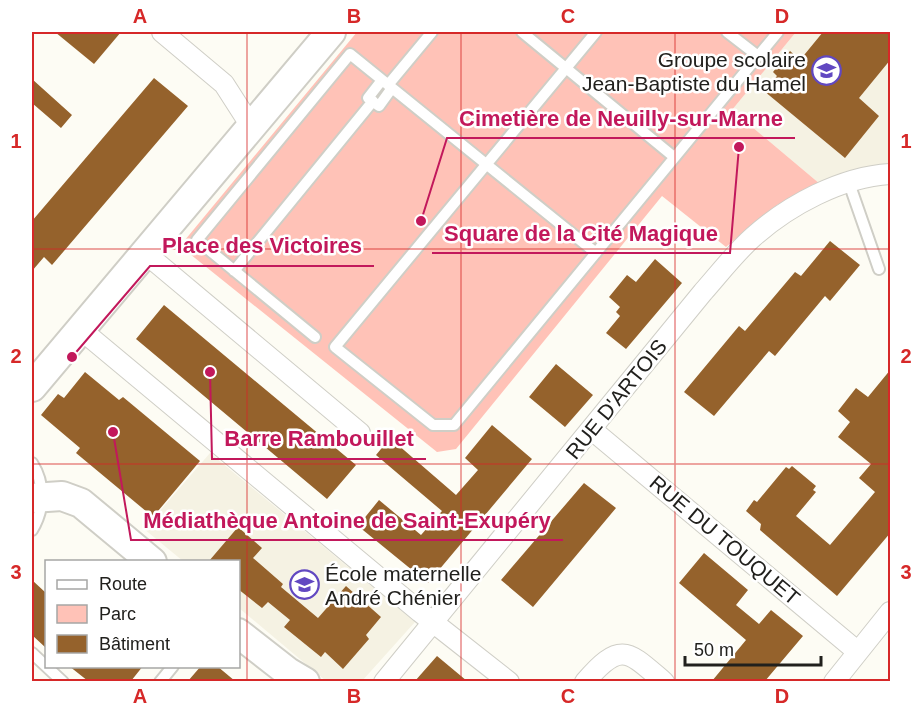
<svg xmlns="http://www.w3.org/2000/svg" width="922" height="713" font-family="Arial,sans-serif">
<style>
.built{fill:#f5f2e3}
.green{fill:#ffc2b7}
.building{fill:#95622c}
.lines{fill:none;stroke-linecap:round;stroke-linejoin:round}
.lane-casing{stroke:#cfcec6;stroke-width:14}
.street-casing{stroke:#cfcec6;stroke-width:22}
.secondary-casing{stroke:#cfcec6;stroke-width:32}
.lane{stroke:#fff;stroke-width:10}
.street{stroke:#fff;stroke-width:20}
.secondary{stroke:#fff;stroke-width:28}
.grid{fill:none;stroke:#d62828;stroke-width:1.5;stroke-opacity:0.55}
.labels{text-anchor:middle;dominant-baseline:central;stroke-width:5;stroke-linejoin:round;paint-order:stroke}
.poi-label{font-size:21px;fill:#21201d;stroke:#fff;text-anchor:end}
.street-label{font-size:21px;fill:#21201d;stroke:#fff}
.leader{fill:none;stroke:#c2185b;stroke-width:2}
.callout-dot{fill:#c2185b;stroke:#fff;stroke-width:2}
.callout-label{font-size:22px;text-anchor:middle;font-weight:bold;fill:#c2185b;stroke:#fff;stroke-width:5;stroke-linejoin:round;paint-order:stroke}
.neatline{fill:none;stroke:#d62828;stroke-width:2}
.grid-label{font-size:20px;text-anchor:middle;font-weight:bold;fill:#d62828}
</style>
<rect width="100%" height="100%" fill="#fdfcf4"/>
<path class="built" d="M796,32H890V166L820,184L732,110Z
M210,453L415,622L362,681H326L239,608L238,562L183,561L144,529Z"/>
<path class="green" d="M357,32H796L732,110L820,184L777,205L726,247L662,196L456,449L437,452L180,246Z"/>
<path class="building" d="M55,32H121L94,64Z
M823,32H891V59L859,98L879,116L845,158L764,91L777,76L773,72L790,51L800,60Z
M154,78L188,106L52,265L44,257L32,271V221Z
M32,79L72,115L61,128L32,103Z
M830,241L860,265L830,301L825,296L775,356L769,351L714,416L684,392L739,326L745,331L795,272L801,276Z
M655,259L682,283L626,349L606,333L620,316L616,312L620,307L609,297L627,275L636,282Z
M164,305L356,465L327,499L136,339Z
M556,364L593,395L565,427L529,397Z
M891,369V532L837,596L760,530L761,524L746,511L754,500L757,502L786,467L789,469L792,466L816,486L813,490L816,492L796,516L830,545L875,492L859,478L871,464L838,437L850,422L838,411L856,388L868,397Z
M85,372L119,400L123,397L200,461L153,517L76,453L80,448L41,415L58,394L64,398Z
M492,425L532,459L428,583L358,526L379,500L421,535L442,511L376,455L390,438L456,495L478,470L465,458Z
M584,483L616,508L533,607L501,580Z
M238,527L262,548L253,558L283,584L281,587L318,618L346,586L381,617L366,635L369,639L343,669L325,652L321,657L284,627L290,620L268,602L262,608L238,589V561H209Z
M704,553L748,590L736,605L759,624L771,610L803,636L765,681H712L746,640L679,583Z
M32,580L46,593V648L32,635Z
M437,656L467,681H415Z
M69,666H143L131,681H88Z
M201,666H217L235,681H188Z"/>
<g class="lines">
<defs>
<path id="lane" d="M522,32L674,157
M596,32L335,347L433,425H454L778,32
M727,32L758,56
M382,80L368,98L379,106L392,88
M388,85L432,32
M849,183L879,269
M234,271L373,101
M315,337L197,240L350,54L596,253
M32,463C45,483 45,509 32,530
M32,653L63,682
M160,682L173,666"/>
<path id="street" d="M162,32L224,84L251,126
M145,253L360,433
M79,328L420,612L509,682
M591,429L858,652
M384,682L703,292C719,274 735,253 753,237C789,205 841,177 890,174
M585,682C621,640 628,651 664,682
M834,682L890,612"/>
<path id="secondary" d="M32,387L331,32
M32,498L62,496L81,503L152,562
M238,633L288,672L305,682"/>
</defs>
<use href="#lane" class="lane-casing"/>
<use href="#street" class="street-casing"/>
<use href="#secondary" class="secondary-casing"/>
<use href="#lane" class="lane"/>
<use href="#street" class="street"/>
<use href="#secondary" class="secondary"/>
</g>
<path class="grid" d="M247,32V682M461,32V682M675,32V682M32,249H890M32,464H890"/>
<defs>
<symbol id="school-ring" viewBox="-11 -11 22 22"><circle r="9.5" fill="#fff" stroke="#6148c1" stroke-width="1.5"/><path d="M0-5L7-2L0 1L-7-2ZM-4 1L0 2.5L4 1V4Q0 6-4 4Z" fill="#6148c1"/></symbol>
</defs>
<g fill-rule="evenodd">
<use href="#school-ring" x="810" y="54" width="33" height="33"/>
<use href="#school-ring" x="288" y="568" width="33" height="33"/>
</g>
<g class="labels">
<g class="poi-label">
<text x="806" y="59">Groupe scolaire<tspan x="806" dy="24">Jean-Baptiste du Hamel</tspan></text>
<text x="325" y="573" text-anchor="start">École maternelle<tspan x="325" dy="24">André Chénier</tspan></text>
</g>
<g class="street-label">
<text transform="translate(616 399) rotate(-51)">RUE D'ARTOIS</text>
<text transform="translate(725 540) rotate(40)">RUE DU TOUQUET</text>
</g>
</g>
<path class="leader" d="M421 221L447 138H795M739 147L730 253H432M72 357L150 266H374M210 372L212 459H426M113 432L131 540H563"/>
<g class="callout-dot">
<circle cx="421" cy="221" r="6"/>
<circle cx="739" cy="147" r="6"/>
<circle cx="72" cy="357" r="6"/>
<circle cx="210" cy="372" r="6"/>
<circle cx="113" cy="432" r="6"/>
</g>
<g class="callout-label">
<text x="621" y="126">Cimetière de Neuilly-sur-Marne</text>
<text x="581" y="241">Square de la Cité Magique</text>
<text x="262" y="253">Place des Victoires</text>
<text x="319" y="446">Barre Rambouillet</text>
<text x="347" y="528">Médiathèque Antoine de Saint-Exupéry</text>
</g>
<rect width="922" height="713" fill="none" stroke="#ffffff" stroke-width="66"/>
<rect x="45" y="560" width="195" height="108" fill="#ffffff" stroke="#a6a6a5" stroke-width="1.5"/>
<rect x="57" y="580" width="30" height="9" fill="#ffffff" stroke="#a6a6a5" stroke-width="1.5"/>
<text x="99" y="590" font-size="18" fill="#21201d">Route</text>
<rect x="57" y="605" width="30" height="18" fill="#ffc2b7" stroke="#a6a6a5" stroke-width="1.5"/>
<text x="99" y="620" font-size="18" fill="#21201d">Parc</text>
<rect x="57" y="635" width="30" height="18" fill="#95622c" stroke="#a6a6a5" stroke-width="1.5"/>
<text x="99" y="650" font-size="18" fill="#21201d">Bâtiment</text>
<path d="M685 656v9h136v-9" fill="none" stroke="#21201d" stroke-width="3"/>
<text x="694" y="656" font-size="18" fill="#21201d" stroke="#ffffff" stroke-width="4.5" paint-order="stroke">50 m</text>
<rect x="33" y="33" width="856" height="647" class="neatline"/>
<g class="grid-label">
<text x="140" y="23">A</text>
<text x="354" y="23">B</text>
<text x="568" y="23">C</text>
<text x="782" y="23">D</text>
<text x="16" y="148">1</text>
<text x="906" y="148">1</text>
<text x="16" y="363">2</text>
<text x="906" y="363">2</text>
<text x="16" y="579">3</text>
<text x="906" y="579">3</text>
<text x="140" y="703">A</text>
<text x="354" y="703">B</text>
<text x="568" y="703">C</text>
<text x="782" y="703">D</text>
</g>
</svg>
